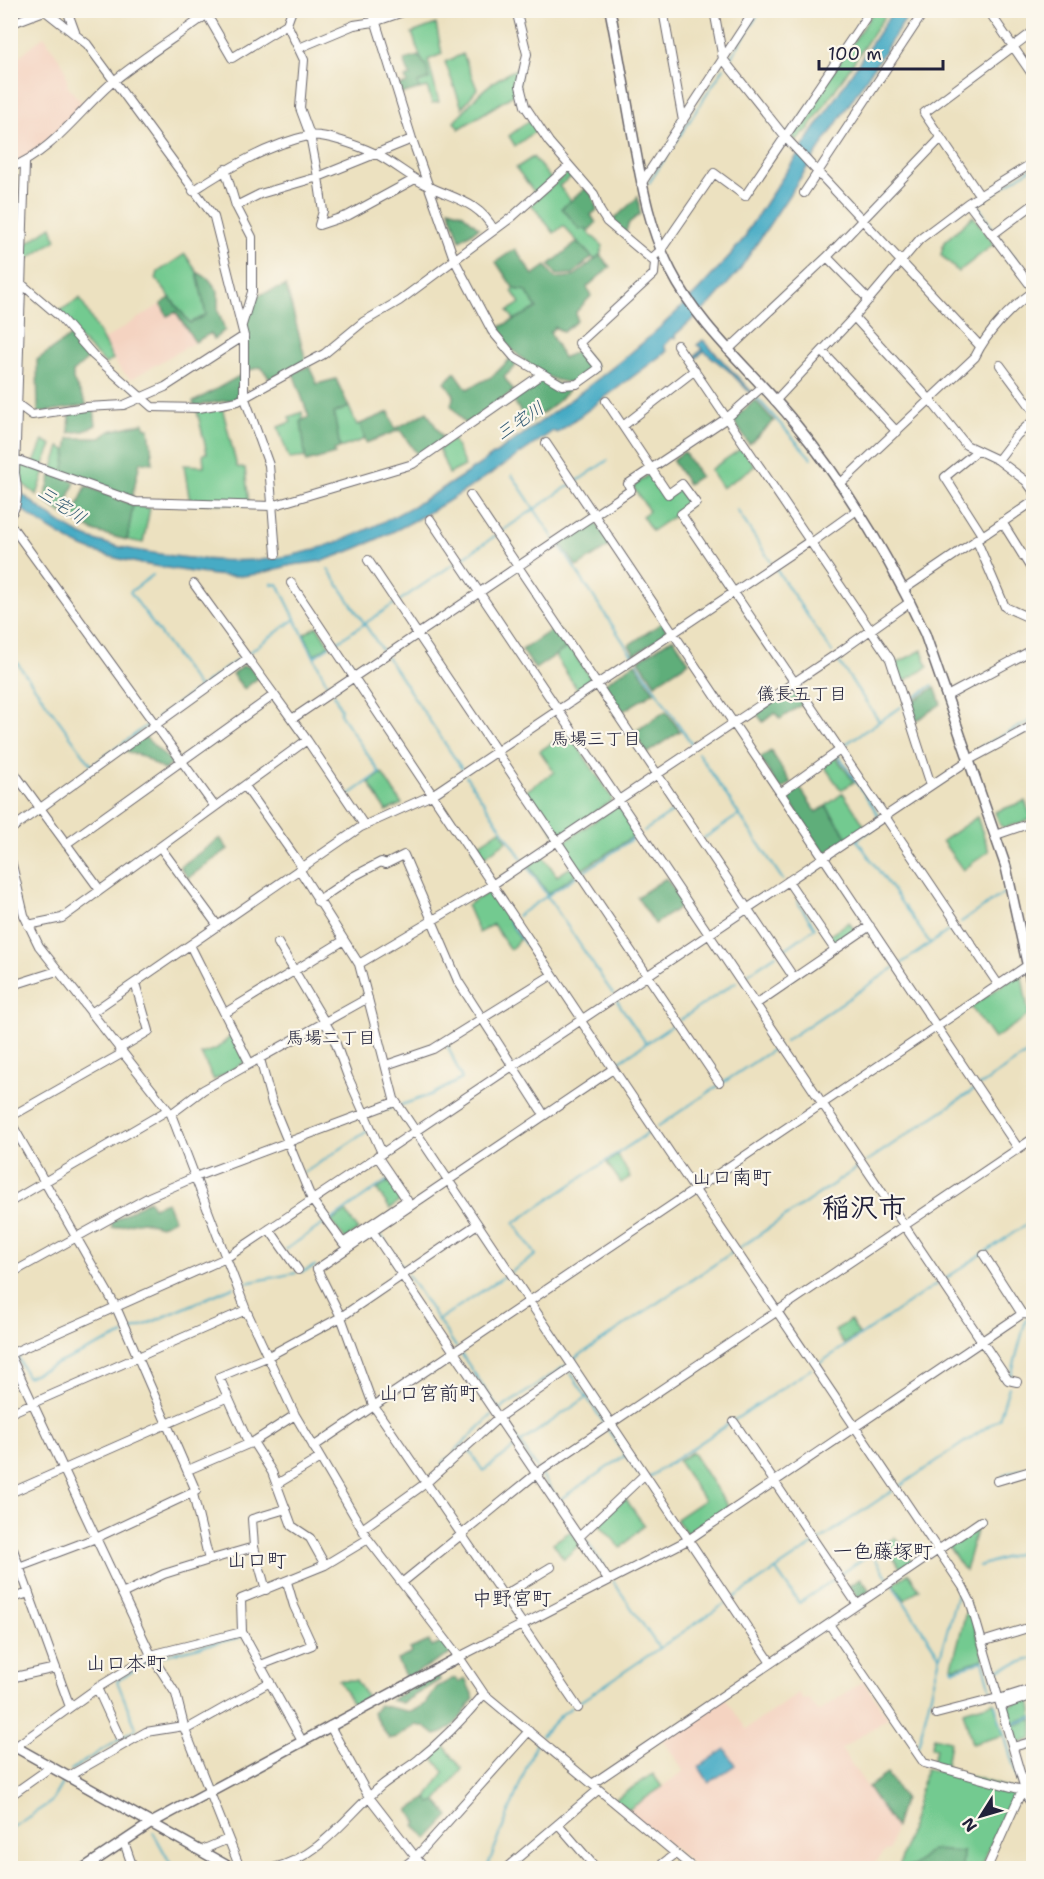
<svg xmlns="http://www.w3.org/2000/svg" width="1044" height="1879" font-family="'Shantell Sans','Klee One',sans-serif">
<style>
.built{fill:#f4d3c1}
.green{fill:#73ca90;stroke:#4a7666;stroke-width:1.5}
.forest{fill:#5eae7a;stroke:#40685a;stroke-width:1.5}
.water{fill:#46abc5;stroke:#346680;stroke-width:1.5}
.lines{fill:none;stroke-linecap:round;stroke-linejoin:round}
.stream{stroke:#46abc5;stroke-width:2}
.minor-casing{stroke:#69656a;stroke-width:10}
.tertiary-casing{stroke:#69656a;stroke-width:12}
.minor{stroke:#fff;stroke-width:8}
.tertiary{stroke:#fff;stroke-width:9}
.labels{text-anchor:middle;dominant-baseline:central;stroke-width:4.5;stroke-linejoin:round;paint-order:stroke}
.water-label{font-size:18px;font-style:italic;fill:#305972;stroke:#fbf7ec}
.neighbourhood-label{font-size:18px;fill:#22223b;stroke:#fbf7ec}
.quarter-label{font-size:20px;fill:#22223b;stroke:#fbf7ec}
.town-label{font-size:28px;font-weight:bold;fill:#22223b;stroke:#fbf7ec}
</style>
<rect width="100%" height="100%" fill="#fbf7ec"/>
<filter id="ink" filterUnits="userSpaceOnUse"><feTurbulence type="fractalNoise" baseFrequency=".0167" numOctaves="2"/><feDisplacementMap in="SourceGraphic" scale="12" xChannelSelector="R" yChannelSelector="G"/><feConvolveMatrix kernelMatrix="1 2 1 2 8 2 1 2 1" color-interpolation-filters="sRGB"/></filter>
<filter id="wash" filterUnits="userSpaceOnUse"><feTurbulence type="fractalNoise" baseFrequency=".008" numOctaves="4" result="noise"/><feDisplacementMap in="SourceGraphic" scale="24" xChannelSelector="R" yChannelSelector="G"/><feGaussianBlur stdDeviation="1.35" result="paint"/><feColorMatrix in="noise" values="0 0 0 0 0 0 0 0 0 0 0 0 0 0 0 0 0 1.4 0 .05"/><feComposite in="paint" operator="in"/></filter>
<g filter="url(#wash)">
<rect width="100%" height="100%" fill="#ece1c0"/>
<path class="built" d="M44,36L65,68L68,87L85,106L37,149L11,166V53L17,58Z
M161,304L167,316L176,312L195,342L131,379L120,369L102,341Z
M863,1681L888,1718L841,1749L895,1827L889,1851L886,1850L871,1868H698L628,1810L684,1771L663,1740L725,1698L746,1729L799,1693L803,1700L808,1698L818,1712Z"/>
<path class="green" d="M874,11H888L806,133L804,132L796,142L791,133Z
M436,24L442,54L428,60L439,102L432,103L427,87L419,89L417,83L428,79L412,33Z
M463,54L477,89L462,108L445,62Z
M521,67L518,92L459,129L454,122C477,95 488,81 521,67Z
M530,120L537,130L515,146L509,136Z
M533,157L551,179L535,193L516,168Z
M570,171L574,175L559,186L571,201L562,208L603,246L600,255L594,259L563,226L554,233L531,204Z
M973,216L994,244L958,272L941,255L944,242Z
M52,226L56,240L26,260V244Z
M185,254L197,272L206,315L190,323L156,279L158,272Z
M514,289L526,291L537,308L515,321L508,311L520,303L512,291Z
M80,298L113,359L106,364L78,337L58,312Z
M222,407L237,467L245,468L249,504L190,503L184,465L204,466L203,454L207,453L197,411Z
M349,407L357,425L360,424L365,439L340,448L333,413Z
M302,412L306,457L289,459L278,427L291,422L289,417Z
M453,439L465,466L449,474L439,449Z
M43,440L52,445L43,466L34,463Z
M60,447L67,451L68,458L63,474L52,470Z
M742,448L755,466L722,488L710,470Z
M24,464L45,471L37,495L19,481V465Z
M648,475H651L667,498L679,489L691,501V504L652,531L642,516L649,511L633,487Z
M133,505L150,508L143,543L127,540Z
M317,626L329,645L314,655L304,634Z
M569,646L592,680L591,684L579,692L555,656Z
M922,650L928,667L901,683L895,664Z
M568,732L612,798L611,801L560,836L556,835L526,791L554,772L540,751Z
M836,757L854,782L841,790L824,766Z
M382,773L402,804L386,811L369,783Z
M843,793L865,826L848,838L826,806Z
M1025,801L1032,819L1004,828L1000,825L995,812Z
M615,807H619L637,834L580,871L564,842Z
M977,817L989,851L963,870L942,841Z
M500,830L507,841L479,860L472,849Z
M543,856L557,876L571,867L576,874L548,894L529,866Z
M487,893H492L520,939L510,950L493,924L479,933L467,905Z
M849,922L856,933L835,945L829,936Z
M1021,972L1029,1015L994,1039L971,1007Z
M230,1037H234L245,1060L244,1063L214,1080L201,1054L216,1049Z
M618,1155L630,1177L621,1183L607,1163Z
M391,1180L403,1198L390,1209L377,1190Z
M346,1212L358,1230L345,1239L331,1222Z
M850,1320L859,1334L844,1344L835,1331Z
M692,1452L729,1508L688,1535L676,1519L704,1500L678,1461Z
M625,1498L644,1525L621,1548L598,1523Z
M973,1529L976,1531L965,1571L948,1546Z
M571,1531L580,1544L564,1559L553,1543Z
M895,1537L912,1562L901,1569L885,1544Z
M909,1573L919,1589L905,1600L894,1584Z
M968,1604L984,1659L954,1668L952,1666Z
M339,1680H356L368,1699L354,1706Z
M1030,1699L1033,1716L1012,1723L1006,1706Z
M994,1702L1004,1735L972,1744L963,1711Z
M1033,1719V1739L1017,1744L1010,1727Z
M934,1737L950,1741L946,1767L932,1764L936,1749L931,1748Z
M442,1743L462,1769L435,1803H430L427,1798L444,1772L430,1754Z
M926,1769L977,1778L1015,1791L980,1868H899Z
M653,1774L662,1787L628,1810L615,1799Z"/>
<path class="forest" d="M418,56L426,65L429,79L418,83L419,89L400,94L398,86L407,83L405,78L410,76L404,60Z
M586,188L593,196L597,210L591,215L596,223L588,231L585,228L580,230L562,208Z
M638,197L640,214L629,223L625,234L612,221Z
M449,209L462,213L479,228L460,240Z
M577,242L592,257L573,274L557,275L549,265Z
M515,249L533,275L546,266L555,278L573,277L600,255L610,267L587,287L591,296L576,312L577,321L563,332L555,327L550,332L563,358L581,349L595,365L594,371C588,374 581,381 574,382C546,386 511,350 494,330L537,308L526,291L514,289L496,262Z
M197,272L209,279L218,291V311L225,330L214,339L211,333L195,342L176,312L167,316L161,304L170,298L190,323L206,315Z
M286,286L306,361L270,379L261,367L246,371L244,329L253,297Z
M71,336L90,357L73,372V380L87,405L38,413L37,360Z
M510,359L516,362L515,367L504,377L514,391L465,424L451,405L454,395L445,382L455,372L467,389L493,376Z
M309,366L317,384L336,379L349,407L334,413L340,448L334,450L335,454L306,462L301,421L309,417L293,373Z
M241,375L240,395L236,399L194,406L193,402Z
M541,378L568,388V391L553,406L528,423L512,399Z
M755,400L774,421L749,444L733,420Z
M94,409L96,425L84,431L69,433L70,412Z
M389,412L395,429L427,412L444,440L419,457L400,430L366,443L360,424Z
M144,423L145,428H149L153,463L140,462L132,498L63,474L69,438H100L110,431Z
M684,452L700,476L688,484L672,460Z
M52,473L75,482L62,514L44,500Z
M86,486L133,505L127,540L96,532L72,520Z
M591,521H595L611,545L577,567L559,542Z
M663,622L667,633L635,654L629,645Z
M556,627L569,646L535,669L522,650Z
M671,639H674L689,662L655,684L639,660Z
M635,663L654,692L620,713L603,687L604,684Z
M243,666L250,667L258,678L244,689L232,674Z
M935,687L941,704L914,722L908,705Z
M791,689L795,690L804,703L780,719L775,713L763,722L756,713Z
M666,711L680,731L647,753L633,733Z
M145,737C155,746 163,756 174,763L164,770L142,756L128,752L126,750Z
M771,751L791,783L783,789L779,788L760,758Z
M798,785L816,812L826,806L848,838L826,853L822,851L785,794Z
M220,838L228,849L188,878L180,867Z
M666,878L684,904L655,924L637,897Z
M149,1200L153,1207L167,1202L174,1219L161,1226L142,1221L112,1228V1222Z
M861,1578L870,1591L859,1598L848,1586Z
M429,1641L432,1647L444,1642L450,1651L449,1655L406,1678L397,1660L412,1653L410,1649Z
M437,1673L440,1680L402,1703L391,1700Z
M454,1678L459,1682L465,1679L474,1698C465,1712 453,1733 435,1735L425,1727L416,1725L397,1737L389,1739L373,1713L379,1705L411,1712L425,1704L437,1687Z
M887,1774L904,1798L895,1827L868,1787Z
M427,1798L430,1803L437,1801L449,1816L427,1839L415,1825L417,1823L409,1810Z
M931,1850L963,1852L962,1868H901L913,1866Z"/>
<path class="water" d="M893,11H911L738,272L710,304L675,335L676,338H672L664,346L667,351L557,433L553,431C482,481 410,531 328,559C317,563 303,563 292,565C271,570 253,577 230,576C209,576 187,571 167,568C97,558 66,545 11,501L10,485C35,503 60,527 89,538C116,548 145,552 173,556C207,560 242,563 277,558C366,545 464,477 536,425C618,366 683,315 746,236L747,231Z
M703,340L752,392L750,393L729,371L704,351L694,360L692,358L703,349L697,345Z
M725,1749L735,1765L709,1783L699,1767Z"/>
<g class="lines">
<path class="stream" d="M730,59L761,10
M649,183L724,68
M1009,183L1034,167
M992,228L977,204L1007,184
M999,237L1003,242
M1008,249L1033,283
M757,398L811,458
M512,475L554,539
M576,482L608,460
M737,510L771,562
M499,533L570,485
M558,543L632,655
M461,559L495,536
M328,569L384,653
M776,569L832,652
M153,575L130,592L199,688L239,659
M272,583V585L278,584L314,657L330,646
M399,601L455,563
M334,644L394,604
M10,653L92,766L149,724
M248,653L295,619
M314,657L330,690
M387,657L462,769
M837,659L879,721
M637,662L693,746
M334,694L341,710L340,714L380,773L349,795
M908,702L933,685
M157,718L199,688
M844,745L901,707
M978,749L1034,719
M698,753L783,880
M838,755L878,814L877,817
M466,776L522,859
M881,823L857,840L930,943
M644,831L677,809L678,811
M704,838L739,815
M527,866L613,994
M582,873L637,836
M517,916L577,876
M509,921L525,944
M961,922L1004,893
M530,950L546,974
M781,952L815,928L797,901
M899,965L954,927
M742,978L776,955
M617,1001L646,1043
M680,1020L736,982
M785,1041L894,968
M614,1065L676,1023
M979,1086L1034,1049
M401,1105L433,1094L462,1079L447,1044
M381,1111L391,1108
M657,1127L778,1046
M866,1162L975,1089
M304,1173L369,1130
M331,1220L389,1179
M378,1231L405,1271
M286,1249L325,1223
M738,1249L860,1166
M302,1272L315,1266
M511,1272L536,1255L514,1223L651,1131
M408,1275L456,1347
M945,1279L1034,1219
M240,1284L296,1273
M1029,1307L1034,1290
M438,1320L505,1276
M131,1331L233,1287
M460,1352L499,1410L567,1365
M17,1355L27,1377L124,1334
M571,1361L733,1252
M817,1365L938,1283
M570,1372L604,1423
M1011,1376L1026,1319
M503,1418L537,1468
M999,1419L1009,1387
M608,1430L639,1474
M520,1443L587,1397
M469,1450L483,1471L514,1448
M454,1452L492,1415
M443,1463L448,1458
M1033,1465H1034
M541,1474L579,1531
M1003,1475L1029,1467
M649,1477L811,1369
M900,1486L997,1420
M559,1500L626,1455
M586,1540L609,1575
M818,1541L892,1491
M979,1566L1034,1548
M776,1570L799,1603L836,1578
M841,1574L871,1553L888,1578
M613,1581L659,1648
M893,1585L940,1657L918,1746
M732,1599L814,1544
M158,1657L241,1637
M940,1657L958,1590
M952,1668L954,1670L983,1661L993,1697
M995,1671L1034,1658
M578,1703L726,1603
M995,1704L1018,1781
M1010,1725L1034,1717
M541,1736L561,1715L572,1707
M71,1770L136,1728L117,1681L149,1661
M10,1829L51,1802L64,1780
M153,1832L173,1868
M487,1868L536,1743"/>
</g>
</g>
<g filter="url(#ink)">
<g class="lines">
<defs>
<path id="minor" d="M44,10L87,44L214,217L244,336V396L269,465L276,554
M67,10L75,32
M292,10L287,24L304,60L300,108L310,135L318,177L323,211L319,225L349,215L415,179
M372,10L412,139L454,259L492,331L514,357L562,385L577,384L598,369L597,365L579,343L654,274L655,262L651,259
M516,10L527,54L520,86L525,106L549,142L594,194L600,211L607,222L651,259L661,250L714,173L745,196L871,10
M663,10L683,121
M714,10L723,59L785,137L980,346
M988,10L1034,77
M207,15L232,58L287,24
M10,24L44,11
M299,48L354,25L374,22L409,10
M10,168C53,152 81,108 115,80C146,55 181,34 213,10
M225,169L236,206L260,194L318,177L412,139
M641,184L755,10
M193,191C224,170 270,144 308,136C323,133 359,146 374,153C393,162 409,177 428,186C455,199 479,202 494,230
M804,193L925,10
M980,196L924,113L1034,31
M968,203L1034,290
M236,206L252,237V292L242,325
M992,235L1034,204
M827,257L869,300
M10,274L59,316L93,355L152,407L199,408L238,401L307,363L324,354L363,322L399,301L512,217L569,166
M854,317L931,401L966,445L998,460L1026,481L1034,492
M677,345L890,659L931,785
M728,350L827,257L941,138
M822,351L897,432
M1000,365L1034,411
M606,401L668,494L682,484L696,503L681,514L998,984
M775,401L854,317L920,239L968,203L1034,162
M17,404L32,415L86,407L124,405L165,387L244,336
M623,426L695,370
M546,443L1018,1148
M977,451L945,477L982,535
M15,459L136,502L272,506L413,464L542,374
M998,460L1017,435L1034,420
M841,483L975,357C987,332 1011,307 1034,291
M470,495L794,978
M10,515C20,506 17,485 15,473L25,163
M430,519L1008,1380L1017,1382
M1002,522L1032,570L1034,569
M10,524L215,807
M976,539L1005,607L1034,620
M811,543L857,510
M368,560L719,1082
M291,583L582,1019
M194,584L307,740L364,825
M903,590L1034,501
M947,696L1034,649
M292,719L631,490L628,484L727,418L762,387
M10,767L100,890
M245,786L302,867
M780,793L840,750
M10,830L248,658
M996,835L1034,822
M66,844L274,695
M160,847L218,926
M10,856L24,915L39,946L171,1114L246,1310L295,1415L368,1539L459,1657L484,1694L693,1868
M299,869L359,964L394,1099L771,1663
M788,881L835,950
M317,901L354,876L381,862L386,864L404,855L458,981L541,1110
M28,925L62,918L307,740
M1022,937L1034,933
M278,943L333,1036L348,1077L382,1153
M190,945L250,1064
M359,964L492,885L841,651L910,602
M10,986L57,971
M756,1004L870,926
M91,1013L361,827L432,795L810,541
M225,1013L343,941
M581,1021L963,1587L970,1601L1024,1786L987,1868
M119,1049L149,1031L135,983
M260,1059L272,1103L312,1200L343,1243L407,1200L377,1156
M386,1065L433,1049L552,975
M171,1114L203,1090L368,998
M10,1117L123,1053
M10,1121L116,1307L196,1491L96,1538L19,1567
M10,1202L168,1110
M269,1229L298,1270
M373,1232L608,1580
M984,1255L1022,1314
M10,1274L149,1197L195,1177L395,1102
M10,1354L226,1258L969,760L1034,725
M10,1355L151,1655L176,1694L185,1730L240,1868
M10,1413L246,1310
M734,1422L857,1604
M253,1442L272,1472L292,1526L310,1538L325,1565
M249,1444L219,1377L267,1357L341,1317L476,1225
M313,1447L1028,965
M188,1470L253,1442L295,1415
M997,1481L1034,1470
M277,1484L320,1458
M10,1493L228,1397
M362,1529L426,1483L498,1418L572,1367
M579,1537L644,1475
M10,1541L70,1707
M209,1560L254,1547
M403,1582L536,1474L1034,1138
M266,1590L254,1547L252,1519L286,1509
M122,1594L164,1574L209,1560L193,1494
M503,1596L551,1567
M10,1599L29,1593
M522,1623L373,1405L341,1317L317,1269L613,1069
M521,1624L578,1708
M829,1624L924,1763L1022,1790L1034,1807
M982,1642L1034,1626
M459,1657L688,1540L1022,1314L1034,1315
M261,1665L312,1645L294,1606L287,1582
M10,1678L56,1668
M97,1688L119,1736
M999,1699L1034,1688
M1001,1706L1034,1695
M936,1714L998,1698
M330,1726L369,1797L424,1868
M185,1730L270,1682
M302,1741L242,1632L241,1599L325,1565L368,1539
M15,1747L97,1688L151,1655L242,1632
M1013,1747L1034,1741
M69,1776L146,1732L184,1726
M592,1784L981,1521
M1024,1786L1034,1784
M10,1796L51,1767
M558,1824L596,1868
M124,1842L133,1868
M202,1850L228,1839
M273,1868C322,1856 345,1817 381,1786C393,1776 407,1769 419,1759C443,1740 464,1718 484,1694
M402,1868L415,1858L529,1731
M506,1868L598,1790
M657,1868L675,1854"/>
<path id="tertiary" d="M610,10C618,51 625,91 632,131C641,179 648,227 671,271C701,330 753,371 794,422C847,486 890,559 925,634L1006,867L1034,995
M10,1744L231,1868
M84,1868L153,1822L459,1657"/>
</defs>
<use href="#minor" class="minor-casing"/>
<use href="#tertiary" class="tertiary-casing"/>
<use href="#minor" class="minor"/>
<use href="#tertiary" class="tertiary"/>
</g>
</g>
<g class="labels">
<g class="water-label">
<text transform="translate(520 421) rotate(-34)">三宅川</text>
<text transform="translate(62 505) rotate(34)">三宅川</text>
</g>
<g class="neighbourhood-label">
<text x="802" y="694">儀長五丁目</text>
<text x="596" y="739">馬場三丁目</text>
<text x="331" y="1038">馬場二丁目</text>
</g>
<g class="quarter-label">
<text x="732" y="1177">山口南町</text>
<text x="429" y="1393">山口宮前町</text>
<text x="883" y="1551">一色藤塚町</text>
<text x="257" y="1560">山口町</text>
<text x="512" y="1598">中野宮町</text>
<text x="126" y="1663">山口本町</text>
</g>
<g class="town-label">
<text x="864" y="1207">稲沢市</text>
</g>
</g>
<rect width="1044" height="1879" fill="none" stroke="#fbf7ec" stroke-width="36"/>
<g transform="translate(981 1816) rotate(233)" stroke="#fbf7ec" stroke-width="4.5" paint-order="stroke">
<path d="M0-4.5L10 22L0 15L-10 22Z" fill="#22223b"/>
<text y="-9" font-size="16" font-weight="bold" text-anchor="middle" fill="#22223b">N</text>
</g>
<path d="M819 60v9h124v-9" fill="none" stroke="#22223b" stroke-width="3"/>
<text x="828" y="60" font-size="18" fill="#22223b" stroke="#fbf7ec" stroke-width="4.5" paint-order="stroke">100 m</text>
</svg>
